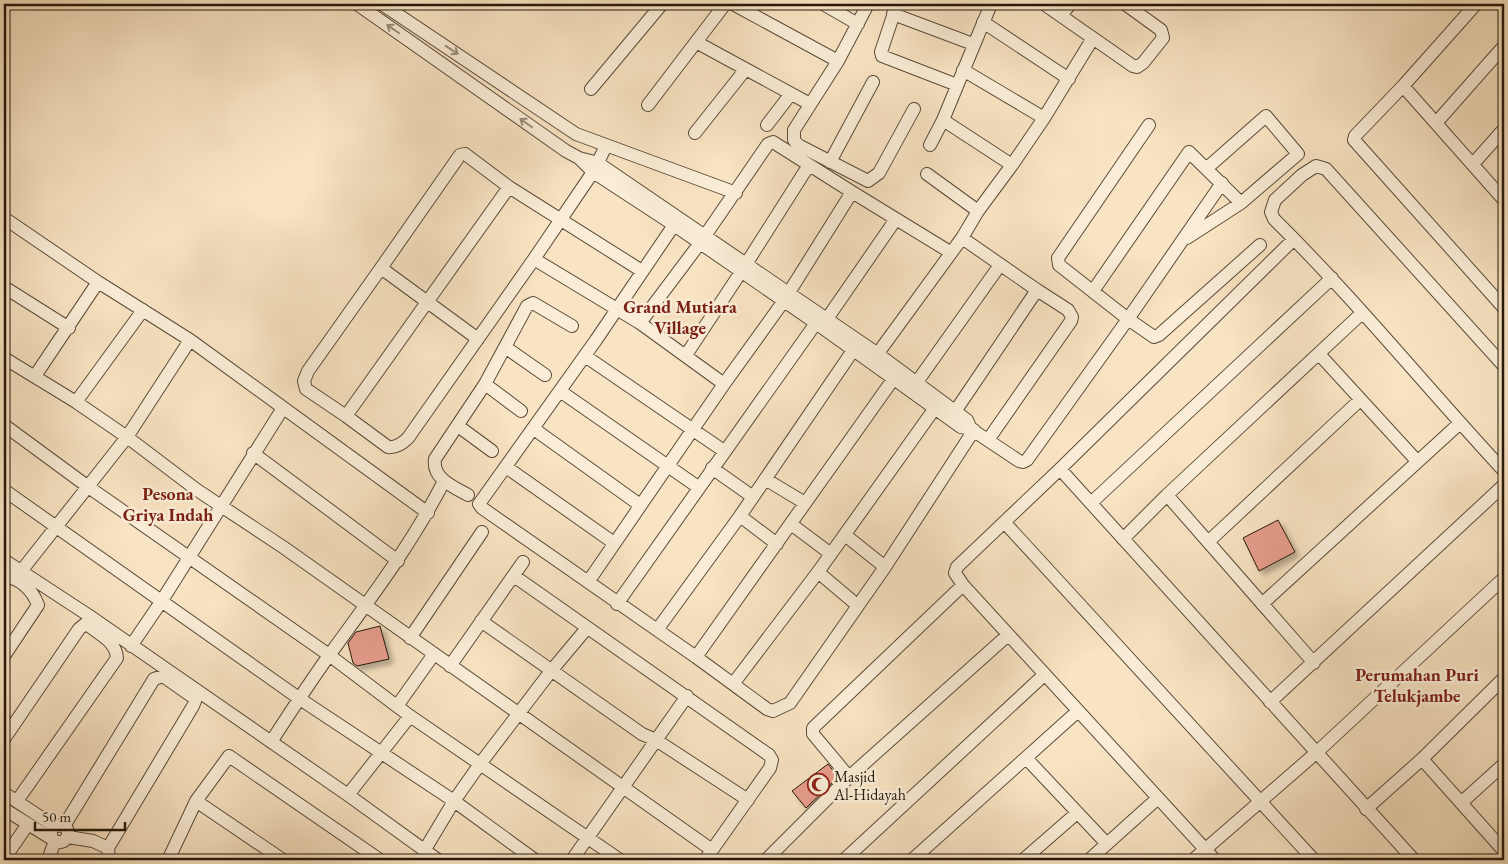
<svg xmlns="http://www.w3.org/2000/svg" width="1508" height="864" font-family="'EB Garamond',serif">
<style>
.building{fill:#e79d8c;stroke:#25180b;filter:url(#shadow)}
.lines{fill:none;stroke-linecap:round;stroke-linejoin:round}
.street-casing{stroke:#5a4b39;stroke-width:14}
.street{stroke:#faedd7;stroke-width:12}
.oneway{stroke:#9a8d7b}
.labels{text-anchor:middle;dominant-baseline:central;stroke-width:5;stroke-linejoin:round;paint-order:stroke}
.poi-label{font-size:16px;fill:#25180b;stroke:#faedd7;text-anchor:start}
.neighbourhood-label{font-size:18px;font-weight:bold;fill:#7a1f14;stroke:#faedd7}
</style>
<defs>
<filter id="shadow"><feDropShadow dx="4.5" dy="4.5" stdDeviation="2.5" flood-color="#0004"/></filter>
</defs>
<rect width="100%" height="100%" fill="#f8e3c2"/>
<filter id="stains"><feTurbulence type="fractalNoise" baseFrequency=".004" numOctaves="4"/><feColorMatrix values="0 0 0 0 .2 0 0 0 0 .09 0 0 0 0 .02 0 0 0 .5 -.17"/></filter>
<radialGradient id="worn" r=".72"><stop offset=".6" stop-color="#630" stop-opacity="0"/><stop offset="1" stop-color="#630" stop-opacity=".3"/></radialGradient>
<path class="building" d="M1278,520L1295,552L1259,571L1243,538Z
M380,626L389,659L357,666L353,663L348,643L356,632Z
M828,764L838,777L806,808L792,791Z"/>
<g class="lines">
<defs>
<path id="street" d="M357,4L566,151L579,158
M382,4L576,134L736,193
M733,4L838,61
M823,4L858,24
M868,4L838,61L794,130V140L798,145L868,181L879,173L914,109
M897,4L881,52L882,56L957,85
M1044,4L1133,66L1137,67L1143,63L1163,38L1161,30L1125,4
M1476,4L1403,86L1355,136L1354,140L1504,308
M893,14L973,44
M1061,16L1070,4
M983,22L1069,79
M696,42L810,104
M963,70L1044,118
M1403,86L1504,200
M591,89L662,4
M648,105L725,4
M943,120L1012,165
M1436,123L1504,46
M767,125L790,95
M695,133L745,70
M930,145L943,120L991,4
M579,158L598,163L878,354L967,420L971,429L961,427L816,323L674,225L593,172Z
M830,162L873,82
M1473,164L1504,129
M927,174L978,211
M1222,183L1128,319L1154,337L1159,335L1260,245
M4,218L98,282L190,340L428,513
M674,225L596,340L479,504L482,508L696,657L767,709L773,711L790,703L885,567L974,430
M962,238L1037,290L1068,310L1072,317L1071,321L988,440
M1187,238L1241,203
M534,259L640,323L724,384
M381,268L308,371L304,381L306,389L346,416L388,447C396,448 402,444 408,438L534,259L593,172L606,146
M4,287L69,328
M1093,291L1189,152L1241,203L1298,154L1266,116L1207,168
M640,323L700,243L768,144L773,142L852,192L950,252
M822,326L896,219
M478,339L381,268L460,155L465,154L509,187L642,271
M505,347L545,375
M1319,354L1417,461
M686,355L741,272L809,165
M585,356L724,451
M4,358L76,402L127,437L197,490L283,547L712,850
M873,360L962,238L978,211L1012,165L1044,118L1093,38
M1504,366L1326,169L1316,166L1302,175L1275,200L1271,212L1274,219C1355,299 1427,388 1504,471
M35,376L98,282
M485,384L521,411
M912,389L1000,265
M560,391L698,487
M76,402L143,310
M346,416L509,187
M950,419L1037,290
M4,425L87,486L329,655L410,716L620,860
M458,426L492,451
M534,429L640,505
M971,429L1019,461L1023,462L1027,460L1128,319L1059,265L1058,258L1149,125
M253,453L398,561
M506,467L614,543
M712,468L753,497
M1060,469L1414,860
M765,479L805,503
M4,490L300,699L454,801L535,860
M468,495C454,487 432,479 435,459L485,384L527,306L533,303L572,326
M1167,495L1314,663
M1091,503L1332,278
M740,516L777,544
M1005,523L1314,860
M791,524L831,554
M845,535L885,567
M1123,539L1167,495L1362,313
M1208,542L1360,400
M4,560L88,615L348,795L438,860
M22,570L127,437L190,340
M818,572L857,605
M514,576L769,755L772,760L770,768L705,860
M4,577C20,577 33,591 38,605L4,656
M588,582L724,384L783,302L852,192
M617,604L816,323
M1262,604L1460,423
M481,621L642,734L656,740L748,800
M657,630L740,516L854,349
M410,638L482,532
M131,646L161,602L283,408
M696,657L894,378
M450,666L523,562
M733,684L818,572L935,408
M1270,702L1504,485
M397,706L434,654
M4,739L79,629L85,624L89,626C101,635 116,642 117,658L17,801
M271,742C291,711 311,680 333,650C373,595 413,542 444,481
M1026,758L1107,844
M1422,759L1504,851
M849,777L813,734V728L963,585
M4,793L54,826
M348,795L410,716
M196,801L283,860
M1461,803L1504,764
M4,809L57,842C65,843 70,837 67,829L62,825L54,826L51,830V838
M1366,809L1422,759L1504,678
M64,826L154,679L163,676L193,697L195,701L193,706L108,848L109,860
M68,837L93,841L108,848
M424,851L454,801L480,764L551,671L587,628
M4,859L28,824
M48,860L55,841
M170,860V856L196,801L229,756L380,860
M572,860L687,696
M766,860L849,777L1008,635
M844,860L1044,675
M912,860L1078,711
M1023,860L1077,813
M1089,860L1158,798
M1193,860L1316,753L1504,578
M1215,860L963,585L955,573L957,567L1060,469L1294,239"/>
</defs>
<use href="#street" class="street-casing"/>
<use href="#street" class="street"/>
</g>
<defs><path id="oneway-shaft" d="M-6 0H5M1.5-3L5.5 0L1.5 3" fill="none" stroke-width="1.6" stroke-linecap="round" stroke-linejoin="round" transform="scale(1.25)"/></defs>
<g class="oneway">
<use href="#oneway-shaft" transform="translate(393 29) rotate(-145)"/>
<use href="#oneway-shaft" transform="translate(452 50) rotate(34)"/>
<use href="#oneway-shaft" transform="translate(526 123) rotate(-145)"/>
</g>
<defs>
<symbol id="mosque-ring" viewBox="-11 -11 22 22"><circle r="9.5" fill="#faedd7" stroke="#8f2418" stroke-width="1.5"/><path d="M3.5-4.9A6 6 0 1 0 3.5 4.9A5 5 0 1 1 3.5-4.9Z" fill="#8f2418"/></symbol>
</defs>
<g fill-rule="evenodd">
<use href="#mosque-ring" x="806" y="772" width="25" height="25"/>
</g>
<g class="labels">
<g class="poi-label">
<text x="834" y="776">Masjid<tspan x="834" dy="18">Al-Hidayah</tspan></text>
</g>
<g class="neighbourhood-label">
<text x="680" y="306">Grand Mutiara<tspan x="680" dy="21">Village</tspan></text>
<text x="168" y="493">Pesona<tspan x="168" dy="21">Griya Indah</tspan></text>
<text x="1417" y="674">Perumahan Puri<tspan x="1417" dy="21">Telukjambe</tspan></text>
</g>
</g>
<rect width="1508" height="864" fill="none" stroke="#f8e3c2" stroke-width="20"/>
<rect x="5" y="5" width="1498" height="854" fill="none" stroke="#25180b" stroke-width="2.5"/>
<rect x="10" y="10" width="1488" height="844" fill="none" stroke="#25180b"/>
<path d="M35 822v8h90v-8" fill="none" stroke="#25180b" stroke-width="2.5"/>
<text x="42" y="822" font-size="15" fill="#25180b" stroke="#faedd7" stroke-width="4" paint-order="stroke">50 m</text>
<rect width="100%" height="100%" filter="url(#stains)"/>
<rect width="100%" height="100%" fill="url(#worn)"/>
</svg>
